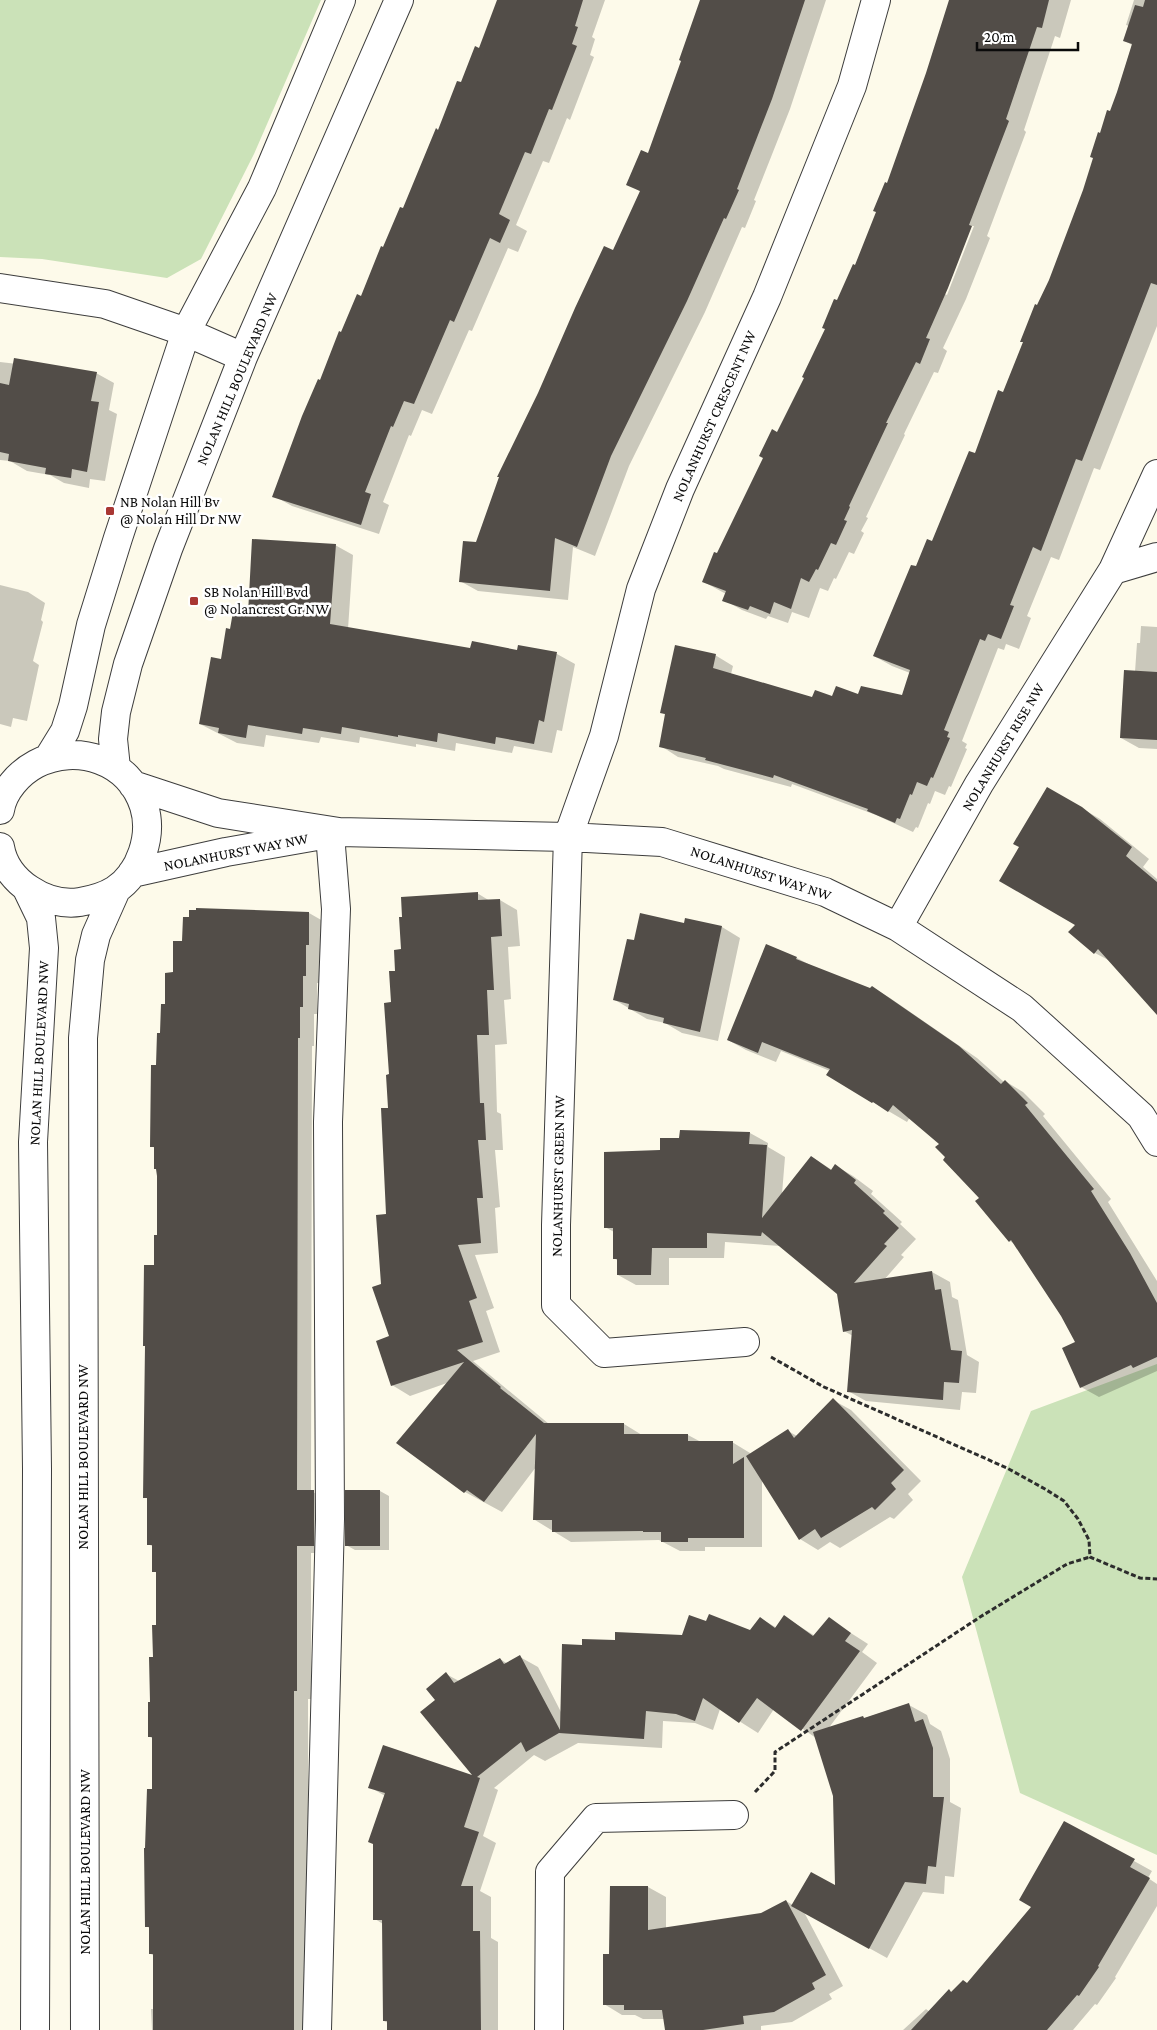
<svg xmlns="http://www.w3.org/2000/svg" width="1157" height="2030" font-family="'Crimson Pro',serif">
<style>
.green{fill:#cbe2b8}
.shadow{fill:#0003;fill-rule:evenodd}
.building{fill:#524d48}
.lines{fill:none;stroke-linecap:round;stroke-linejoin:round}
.minor-casing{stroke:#3d3d3d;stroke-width:30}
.path{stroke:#2c2c2c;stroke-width:3;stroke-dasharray:5 2.5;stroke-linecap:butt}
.minor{stroke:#fff;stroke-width:28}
.poi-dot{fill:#a93733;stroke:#fff;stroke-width:2}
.labels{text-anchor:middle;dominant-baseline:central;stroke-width:5;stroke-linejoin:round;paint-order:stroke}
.street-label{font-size:15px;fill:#0a0a0a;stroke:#fff}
.poi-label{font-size:15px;fill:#0a0a0a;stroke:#fff;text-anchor:start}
</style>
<rect width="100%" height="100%" fill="#fdfaea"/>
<path class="green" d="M0,0H321L254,154L201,259L167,278L42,259L0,257Z
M1157,1364V1855L1020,1793L962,1577L1031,1411Z"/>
<path class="shadow" d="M498,0H605L592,37L595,39L590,55L594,57L570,120L567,118L549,163L543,161L516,225L527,231L518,252L508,248L472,331L469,330L432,414L422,410L411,436L409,435L383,502L389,505L379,534L292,506L274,496L342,333L362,298L439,131L480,49Z
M701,0H826L790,109L754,200L756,201L745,228L742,227L705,312L629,466L595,556L573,547L568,600L478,591L460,581L641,192L628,184L649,155L683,61Z
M952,0H1071L1060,38L1055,36L1024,130L1026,132L987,236L990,238L966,299L943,348L947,351L938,373L934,372L904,434L905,435L866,517L868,518L861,531L864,533L854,554L849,552L836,579L834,578L828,591L820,588L809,618L792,612L788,623L768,616L766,619L742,610L724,600L726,594L704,582L805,377L838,302L855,267L888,185ZM971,226H974L947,295L945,294Z
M1134,0H1157V326L1100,470L1094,468L1059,560L1051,557L1027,616L1031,618L1019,649L1006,644L1004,650L998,648L962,741L967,744L965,748L967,749L951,787L949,786L945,795L935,791L930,804L928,803L918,828L916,827L913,832L876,815L792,784L791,787L724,769L718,766L678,757L661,746L666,715L661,712L715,655L733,666L731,674L813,698L859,695L903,696L910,673L892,666L874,656L916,568L933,543L975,454L1004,394L1050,280L1084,191L1101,134L1111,113L1132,45L1125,41L1129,26L1126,25Z
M0,362L96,373L114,383L109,410L117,414L105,481L90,479L89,488L64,483L50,475L27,471L10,461L0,460Z
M335,545L353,555L348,629L471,650L518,651L519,646L557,654L575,664L562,731L557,730L552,753L514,746L512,753L456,743L455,751L416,744V747L360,737L359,743L321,737L319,743L266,735L264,747L237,743L200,724L231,630Z
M0,585L28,592L45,603L41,620L43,622L33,661L39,665L27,721L13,718L11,727L0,724Z
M1141,626L1157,627V749L1139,748L1121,738L1135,672L1137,643H1140Z
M1047,788L1100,819L1149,859L1143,867L1157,879V1013L1112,962L1095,953L1021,847Z
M477,893L490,901L500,900L517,910L520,946L508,947L511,999L504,1000L507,1044L495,1045L497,1112L501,1114L503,1150H495L500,1207L495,1208L498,1253L475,1255L494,1308L486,1311L500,1352L473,1361L549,1424H624L642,1435H688L701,1442H732L750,1453V1455L788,1431L797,1436L833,1400L851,1410L921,1481L908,1494L913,1500L894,1519L890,1517L840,1548L830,1542L818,1550L800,1539L762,1479V1547H705V1551H680L659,1540L571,1542L535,1520L536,1467L502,1512L465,1492L447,1383L410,1396L392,1385L390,1337L382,1285L388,1215L392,1003L396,972L402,951Z
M309,913L323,921V953H320V983H317V1014H314V1046H312L311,1491L328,1500V1553H311V1699H308V2030H152L151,2009H154V1956L151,1954V1929L146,1926L153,1790V1739L149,1736L157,1626V1573L154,1571V1547L148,1544V1499L145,1497L146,1347L144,1345L158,1236V1176L155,1148L151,1146L161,1034L166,1006L183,943Z
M685,924L722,927L740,938L718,1041L682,1033L665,1023L647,1019L615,1000L635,942Z
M767,945L797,958L812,966L871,990L872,987L890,998L977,1058L1004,1082L1005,1081L1023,1092L1045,1114L1043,1116L1111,1199L1108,1202L1157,1281V1371L1099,1397L1081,1387L1077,1343L1062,1315L1016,1245L1010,1241L981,1198L947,1157L941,1144L910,1117L907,1122L873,1102L830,1071L781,1051L776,1062L746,1050L728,1040Z
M681,1132L750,1133L768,1143V1147L785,1157L782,1194L812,1157L832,1170L836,1166L853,1176L873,1191L871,1194L902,1222L900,1224L916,1239L901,1255L904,1257L884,1280L932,1272L950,1282L952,1297L958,1300L967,1355L979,1362L976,1393L962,1392L960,1410L866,1401L848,1391L853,1336L844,1331L838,1293L780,1246L725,1242L724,1258H669V1285H636L618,1275V1261L614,1258V1232L605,1227L661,1152L681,1139Z
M347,1491H380L389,1496V1550H355L346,1545Z
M785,1617L815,1636L829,1619L868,1644L862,1652L877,1663L828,1729L909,1705L927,1715L930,1724L941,1731L950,1759V1802L961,1808L954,1877L945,1876L944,1894L923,1892L887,1958L804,1912L843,1986L829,1994L832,1999L792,2022L761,2026V2030H667L665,2019H643L635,2015H622L604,2004L611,1955L648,1887L666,1897V1929L761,1914L786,1901L793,1905L836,1887L835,1795L816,1738L774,1709L758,1733L720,1709L713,1730L695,1723L663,1721L662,1748L578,1743L545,1761L534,1755L494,1788L498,1790L483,1836L496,1843L480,1891L491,1897V1938L498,1942V2030H388V2023L384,2021L383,1924L375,1919L385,1796L370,1787L475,1778L437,1700L446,1674L459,1681L500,1659L508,1664L520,1657L538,1667L561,1712L583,1647L616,1641L682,1637L707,1623L750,1631L760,1618L777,1628Z
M1134,1861L1152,1871L1148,1878L1157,1884V1906L1115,1977L1116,1978L1097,2005L1095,2004L1073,2030H903L926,2009L930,2012L949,1991L953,1993L968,1984Z"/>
<path class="building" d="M497,0H583L575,26L578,27L572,44L577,46L552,110L549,109L531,154L525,152L499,214L510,220L500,243L490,238L454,322L450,320L414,404L404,401L393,427L391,426L365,492L371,494L361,525L272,497L302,416L318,379L320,380L339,331L341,332L357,294L361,296L381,246L383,247L400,207L403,208L436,128L438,130L457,81L461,82L475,46L479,48Z
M700,0H805L772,99L737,189L739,190L726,219L724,218L687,301L611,456L577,547L555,538L550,591L459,582L463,541L476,542L499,477H497L538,393L575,308L604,246L613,250L640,191L626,185L641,150L648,153L681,61L679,60Z
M949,0H1049L1042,28L1037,27L1006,119L1009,121L969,225L972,226L948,288L926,338L930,339L920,364L916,362L886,423H888L849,506L850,507L844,520L847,521L836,545L831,543L818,570L816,569L809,582L801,578L791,609L774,602L770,614L750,606L748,610L722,601L726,591L702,582L714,552L717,553L763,458L759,456L772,429L777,432L804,378L802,377L825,329L822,328L834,299L837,300L853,264L855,265L876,212L873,211L885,182L887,183L926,73Z
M1145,0H1157V285L1151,283L1082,461L1076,459L1041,551L1033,547L1010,605L1014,606L1001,639L988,634L985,641L980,639L944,730L949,732L947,737L950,738L933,778L931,777L927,786L917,782L912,795L910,794L900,819L897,818L895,823L867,811L868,809L774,775L773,778L705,760L706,758L659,747L665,714L660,713L675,645L716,654L713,668L812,697L815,690L832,696L836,686L858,694L861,686L902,695L910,670L873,656L911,565L916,566L927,539L932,541L969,451L975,453L998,390L1003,392L1023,342H1020L1035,304L1037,305L1049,280L1083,190L1093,158L1090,157L1098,132L1100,133L1107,110L1110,111L1117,92L1132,44L1123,41L1135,5L1143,7Z
M14,358L97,372L91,401L99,402L87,472L72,469L71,478L45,474L46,468L8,461L9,454L0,452V383L9,385Z
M252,539L336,544L330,624L470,648L472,641L517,650L518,645L557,652L544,722L539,720L534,744L496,737L495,744L438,733L437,742L398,735V737L342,727L341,734L303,728L302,734L248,725L246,738L218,733L219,728L199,724L211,657L221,659L226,628L230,629L233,612L248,614Z
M1124,670L1157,672V740L1120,738Z
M1047,787L1082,807L1132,847L1126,856L1157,882V1015L1098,949L1094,954L1068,932L1075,925L999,881L1019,847L1013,844Z
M478,892V900L500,899L502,936L491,937L494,990H487L489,1035H477L480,1103H484L486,1140H478L483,1198H477L481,1243L458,1245L477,1298L469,1301L483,1342L457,1350L501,1387L500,1388L544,1423H624V1434H688V1441H733V1464L744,1457V1538H688V1542H661V1532H643V1531L552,1532V1520H533L536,1434L484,1502L467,1490L464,1493L396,1443L464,1362L391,1386L376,1341L389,1336L372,1287L381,1284L376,1215L386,1214L381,1108H388L386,1075L389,1074L384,1003L391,1002L389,971H395L394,950L401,949L399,917H402L401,897Z
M196,908L309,912V945H306V976H303V1007H300V1038H298L297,1490H314V1546H297V1691H294V2030H153V1954H149V1927H145L144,1848H145L147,1789H152V1737H148V1702H150L149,1657H153L152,1625H156V1572H152V1545H147V1498H143L145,1346H143L144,1265H154V1235H157V1176L156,1169H154V1147H150L151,1065H156L157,1033H160L161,1004H165V973L173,972V941H182L183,917H189V910H196Z
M640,913L684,923L685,918L722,926L700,1032L663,1023L664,1018L628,1009L629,1004L613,1000L627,939L634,940Z
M766,944L797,957L796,959L870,988L872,986L959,1046L1001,1084L1005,1080L1028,1103L1025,1105L1094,1189L1091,1191L1130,1253L1157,1303V1357L1133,1368L1131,1365L1080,1388L1062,1348L1075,1342L1061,1316L1011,1240L1009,1242L975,1201L979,1198L943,1160L945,1157L935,1147L939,1144L893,1105L888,1112L873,1102L872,1103L826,1075L830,1069L762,1042L758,1053L727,1040Z
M680,1130L750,1132L749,1144L767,1145L762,1218L811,1156L831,1170L835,1164L856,1180L854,1183L885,1211L883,1213L899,1228L884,1244L887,1246L854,1283L932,1271L935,1290L941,1289L951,1350L962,1351L959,1383L944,1382L943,1400L847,1392L852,1330L843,1332L837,1294L762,1232L761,1236L707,1233V1248H652L651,1275H617V1259H613V1228H604V1152L660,1150V1138H679Z
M833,1398L904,1470L891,1483L896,1489L875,1510L872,1507L821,1538L815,1529L799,1540L746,1456L788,1429L794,1438Z
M345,1490H380V1546H345Z
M709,1614L750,1630L760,1617L775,1628L784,1615L813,1636L829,1617L851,1633L845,1641L860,1651L801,1731L757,1698L739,1723L703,1698L695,1721L676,1714L646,1711L644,1739L559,1733L526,1752L521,1742L477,1777L480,1778L464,1827L479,1832L461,1886H473V1931H480L481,2030H387V2021H383L382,1920H373V1844L368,1842L385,1793L368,1788L383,1745L472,1775L420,1712L435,1700L426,1689L446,1672L454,1683L500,1658L504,1664L520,1655L560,1730L562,1644L582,1645V1639L615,1640V1632L682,1635L689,1615L706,1621Z
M909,1703L915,1722L923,1719L933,1748V1797H944L936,1867L928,1866L926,1884L905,1882L869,1949L791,1906L811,1872L835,1885L833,1796L813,1732L863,1716L864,1718Z
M1064,1821L1135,1859L1130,1867L1150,1878L1098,1966L1099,1967L1079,1996L1077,1995L1047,2030H911L949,1989L951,1992L963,1980L967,1983L1031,1907L1019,1900Z
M610,1886H648V1930L761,1913L786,1900L826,1975L812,1983L815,1989L774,2012L743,2016L744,2024L703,2030H665L662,2010H624V2005H603V1954H609Z"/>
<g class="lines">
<defs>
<path id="minor" d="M0,288L105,304L186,332L243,357
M1113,570L1157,557
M49,757L65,731L73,706L91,625L118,538L186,332L262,188L341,0
M116,768L113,739L116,712L128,664L168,549L243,357L399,0
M133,785L218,813L339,832L568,837L662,842L825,892L898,927L1022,1008L1141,1116L1157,1142
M0,810C3,791 19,773 36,764C77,743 129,760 144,806C153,835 141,873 115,890C104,897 92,900 80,902C46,907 6,882 0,847
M132,873L226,852L317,836
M27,889L41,918L44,948L33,1142L37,1469L35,2030
M898,927L979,784L1113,570L1157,474
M745,1342L604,1353L556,1305V1225L568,837L604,736L641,589L680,489L767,297L852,86L876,0
M85,2030L83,1038L90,960L96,935L116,890
M317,2030L330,1519L328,1122L336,909L330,834
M549,2030L550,1872L596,1818L734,1815"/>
</defs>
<use href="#minor" class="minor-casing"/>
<path class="path" d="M771,1357L824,1387L1007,1468L1045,1489L1064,1501L1078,1519L1089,1540L1090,1557L1140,1578L1157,1579
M755,1792L775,1771V1752L980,1617L1067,1564L1090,1557"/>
<use href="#minor" class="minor"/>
</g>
<g class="poi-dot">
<rect x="105" y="506" width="10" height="10" rx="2.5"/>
<rect x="189" y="596" width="10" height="10" rx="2.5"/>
</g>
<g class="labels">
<g class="street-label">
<text transform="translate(237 379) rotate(-67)">NOLAN HILL BOULEVARD NW</text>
<text transform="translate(714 416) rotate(-66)">NOLANHURST CRESCENT NW</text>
<text transform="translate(1003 747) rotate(-59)">NOLANHURST RISE NW</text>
<text transform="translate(236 852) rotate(-11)">NOLANHURST WAY NW</text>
<text transform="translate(761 873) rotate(18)">NOLANHURST WAY NW</text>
<text transform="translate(39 1053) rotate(-87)">NOLAN HILL BOULEVARD NW</text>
<text transform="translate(558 1176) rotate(-89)">NOLANHURST GREEN NW</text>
<text transform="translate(83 1457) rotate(-90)">NOLAN HILL BOULEVARD NW</text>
<text transform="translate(85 1862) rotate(-90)">NOLAN HILL BOULEVARD NW</text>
</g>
<g class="poi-label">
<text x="120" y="502">NB Nolan Hill Bv<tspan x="120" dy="17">@ Nolan Hill Dr NW</tspan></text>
<text x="204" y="592">SB Nolan Hill Bvd<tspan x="204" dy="17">@ Nolancrest Gr NW</tspan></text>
</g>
</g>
<path d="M977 42v8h101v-8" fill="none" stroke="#0a0a0a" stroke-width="2.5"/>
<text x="984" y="42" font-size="15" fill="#0a0a0a" stroke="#ffffff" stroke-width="4" paint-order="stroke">20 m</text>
</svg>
